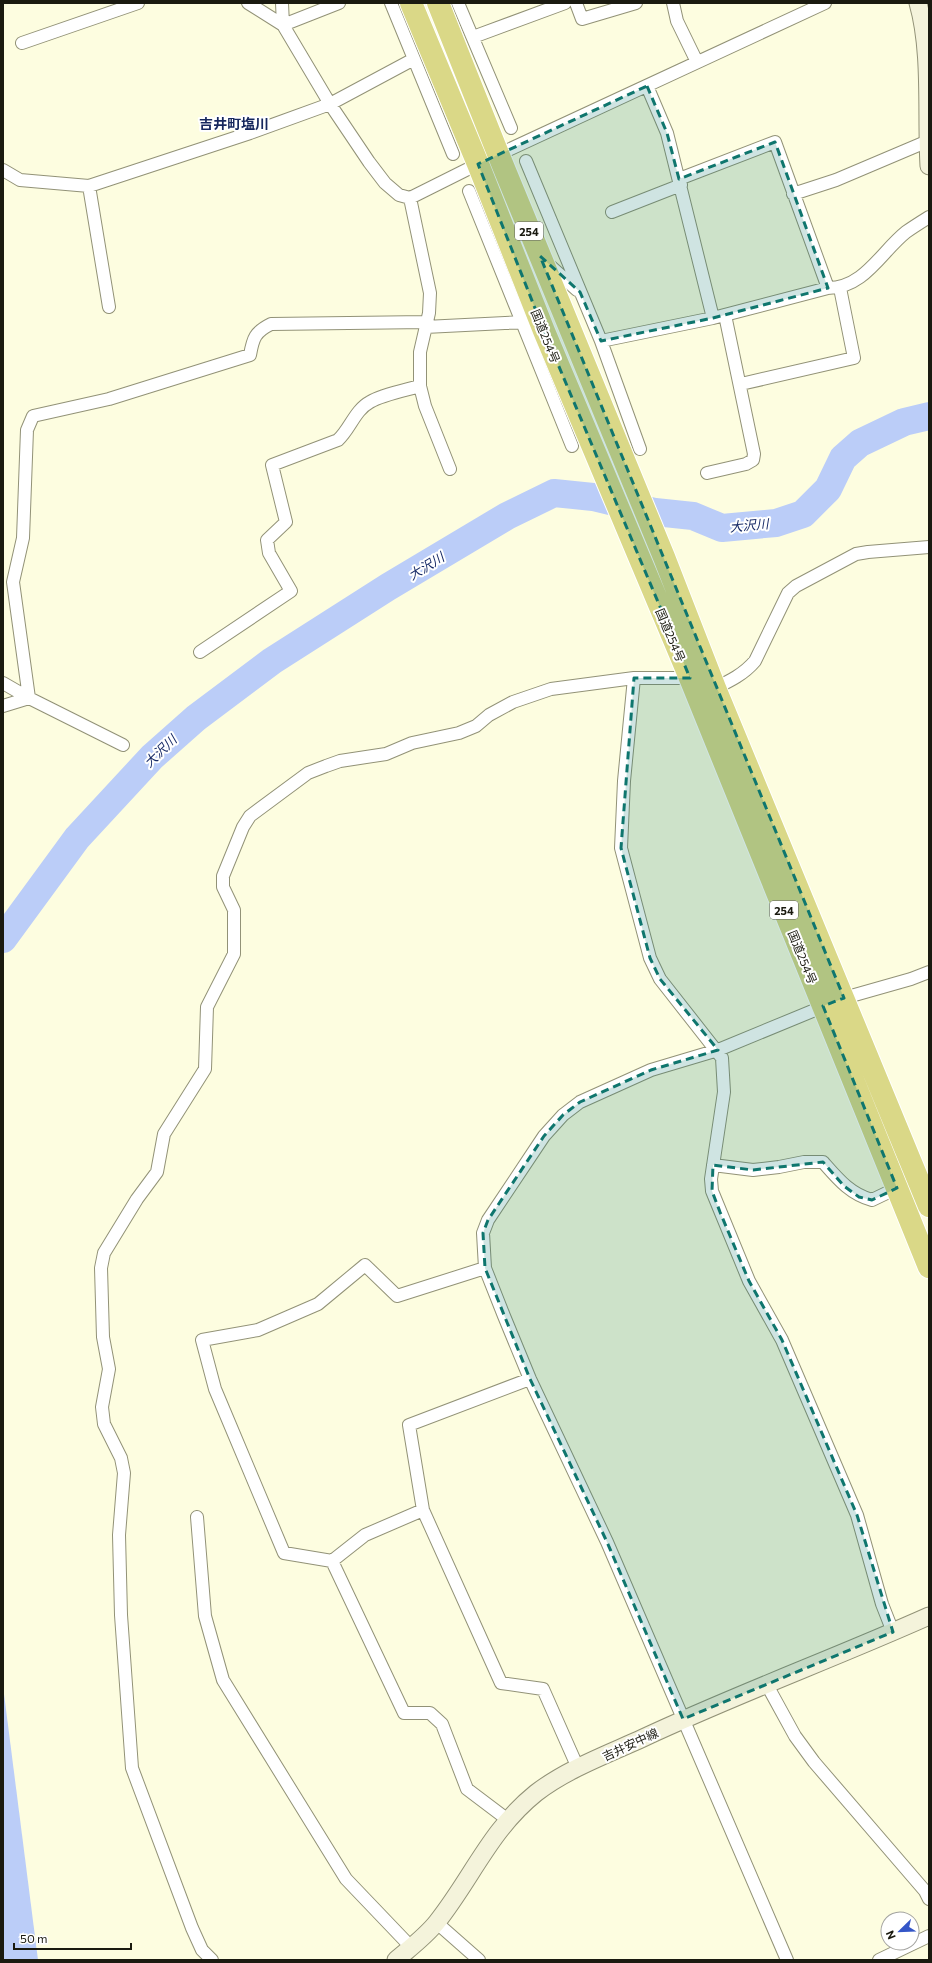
<svg xmlns="http://www.w3.org/2000/svg" width="932" height="1963" font-family="Commissioner,'Noto Sans JP',sans-serif">
<style>
.water{fill:#bbcdf8}
.lines{fill:none;stroke-linecap:round;stroke-linejoin:round}
.river{stroke:#bbcdf8;stroke-width:28}
.street-casing{stroke:#929277;stroke-width:14}
.secondary-casing{stroke:#929277;stroke-width:19}
.highway-casing{stroke:#fff;stroke-width:24}
.street{stroke:#fff;stroke-width:12}
.secondary{stroke:#f4f3db;stroke-width:17}
.highway{stroke:#dad887;stroke-width:22}
.marked{fill:#0f766e;fill-opacity:0.2;stroke:#0f766e;stroke-width:3;stroke-dasharray:8 5;stroke-linejoin:round}
.labels{text-anchor:middle;dominant-baseline:central;stroke-width:4;stroke-linejoin:round;paint-order:stroke}
.shield{fill:#fff;stroke:#5f5f58;stroke-width:1}
.shield-label{font-size:11px;font-weight:bold;fill:#1a1a10}
.street-label{font-size:12px;fill:#1a1a10;stroke:#fff}
.water-label{font-size:13px;font-style:italic;fill:#182b67;stroke:#fff}
.quarter-label{font-size:14px;font-weight:bold;fill:#16275d;stroke:#fff}
</style>
<rect width="100%" height="100%" fill="#fdfde0"/>
<path class="water" d="M3,1686L38,1960H3Z"/>
<g class="lines">
<path class="river" d="M3,939L77,838L152,757L196,718L272,661L388,587L507,516L554,493L593,497L655,512L693,516L722,528L776,523L803,514L828,489L843,458L860,443L904,422L929,416"/>
<defs>
<path id="street" d="M248,3L283,25L330,104L369,162L385,183L399,195L410,198L478,164L825,3
M282,3L283,25L339,3
M391,3L453,154
M458,3L511,128
M576,3L582,19L636,3
M673,3L677,21L697,62
M473,37L565,3
M22,43L138,3
M647,86L667,133L713,318
M526,161L601,341L640,449
M3,170L20,180L89,186L250,133L330,104L414,59
M679,179L775,142L828,288
M89,186L109,307
M469,191L572,446
M793,194L836,180L928,141
M410,198L430,293L429,313L420,352V386L425,406L450,469
M612,212L681,185
M548,264L577,290
M425,327L523,322
M601,341L713,318L828,288C864,288 881,252 906,232C913,227 921,222 929,217
M741,384L854,358L840,288
M707,473L746,464L753,460L754,454L725,315
M200,652L291,591L269,553L267,540L286,522L272,465L338,440C350,429 355,410 370,402C381,395 406,390 420,386
M634,678L624,781L621,848L650,958L660,979L722,1058L724,1092L711,1179L712,1191L749,1281L782,1340L857,1515L882,1604L893,1632
M3,683L29,698
M715,688C730,681 744,674 755,661L788,593L796,586L856,554L868,552L929,547
M29,698L13,582L23,538L27,430L33,416L109,399L250,355C253,338 255,332 271,324L426,322
M3,706L29,698L123,745
M713,1165L753,1170L779,1167L804,1162H823C838,1179 850,1194 872,1200L897,1188
M530,1379L409,1425L423,1510L501,1683L543,1689L578,1768
M423,1510L365,1535L332,1561L404,1713H430L442,1724L467,1789L508,1820
M197,1517L205,1616L223,1680L346,1879L411,1947
M332,1561L284,1553L215,1389L202,1340L258,1330L318,1304L365,1265L397,1296L485,1268
M767,1685L795,1736L814,1762L925,1891L929,1899
M437,1923L479,1960
M212,1960L202,1950L192,1928L132,1768L121,1615L119,1535L124,1473L121,1458L104,1424L102,1407L109,1369L103,1337L101,1268L104,1253L137,1199L157,1172L164,1134L205,1069L207,1007L234,954V910L223,887V876L243,827L250,816L308,773L326,766L340,761L386,754L412,743L459,733L476,726L489,715L513,702L551,689L634,678H690
M787,1960L607,1542L530,1379L504,1316L485,1268L483,1233L488,1220L544,1136L563,1115L580,1102L651,1070L718,1050L844,998L911,979L929,972
M879,1960L929,1936"/>
<path id="secondary" d="M918,3C932,52 926,114 929,166
M396,1960C410,1948 426,1936 437,1922C472,1878 490,1830 536,1793C567,1769 608,1754 643,1738C737,1694 835,1658 929,1616"/>
<path id="highway" d="M411,3L478,164L544,331L690,678L929,1267
M438,3L499,156L664,557L715,688L929,1206"/>
</defs>
<use href="#street" class="street-casing"/>
<use href="#secondary" class="secondary-casing"/>
<use href="#highway" class="highway-casing"/>
<use href="#street" class="street"/>
<use href="#secondary" class="secondary"/>
<use href="#highway" class="highway"/>
</g>
<path class="marked" d="M647,86L667,133L679,179L775,142L828,288L713,318L601,341L580,292L540,256L844,998L823,1006L897,1188L872,1200L859,1197L844,1186L823,1162L753,1170L713,1165L712,1191L720,1212L749,1281L782,1340L857,1515L893,1632L683,1719L607,1542L530,1379L485,1268L483,1233L488,1220L544,1136L563,1115L580,1102L651,1070L718,1050L660,979L650,958L621,848L634,678H690L544,331L478,164Z"/>
<g class="labels">
<g class="shield">
<rect x="515" y="222" width="28" height="18" rx="3"/>
<rect x="770" y="901" width="28" height="18" rx="3"/>
</g>
<g class="shield-label">
<text x="529" y="231">254</text>
<text x="784" y="910">254</text>
</g>
<g class="street-label">
<text transform="translate(546 336) rotate(68)">国道254号</text>
<text transform="translate(671 635) rotate(67)">国道254号</text>
<text transform="translate(803 957) rotate(68)">国道254号</text>
<text transform="translate(630 1744) rotate(-25)">吉井安中線</text>
</g>
<g class="water-label">
<text transform="translate(749 525) rotate(-5)">大沢川</text>
<text transform="translate(426 566) rotate(-32)">大沢川</text>
<text transform="translate(160 751) rotate(-44)">大沢川</text>
</g>
<g class="quarter-label">
<text x="234" y="123">吉井町塩川</text>
</g>
</g>
<rect width="932" height="1963" fill="none" stroke="#1a1a10" stroke-width="8"/>
<g transform="translate(900 1931) rotate(247)"><circle r="19" fill="#ffffff" stroke="#a3a39f"/>
<path d="M0-3L7 15L0 10L-7 15Z" fill="#3456c7"/>
<text y="-6" font-size="11" font-weight="bold" text-anchor="middle" fill="#1a1a10">N</text>
</g>
<path d="M14 1943v6h117v-6" fill="none" stroke="#1a1a10" stroke-width="2"/>
<text x="20" y="1943" font-size="12" fill="#1a1a10" stroke="#ffffff" stroke-width="3" paint-order="stroke">50 m</text>
</svg>
